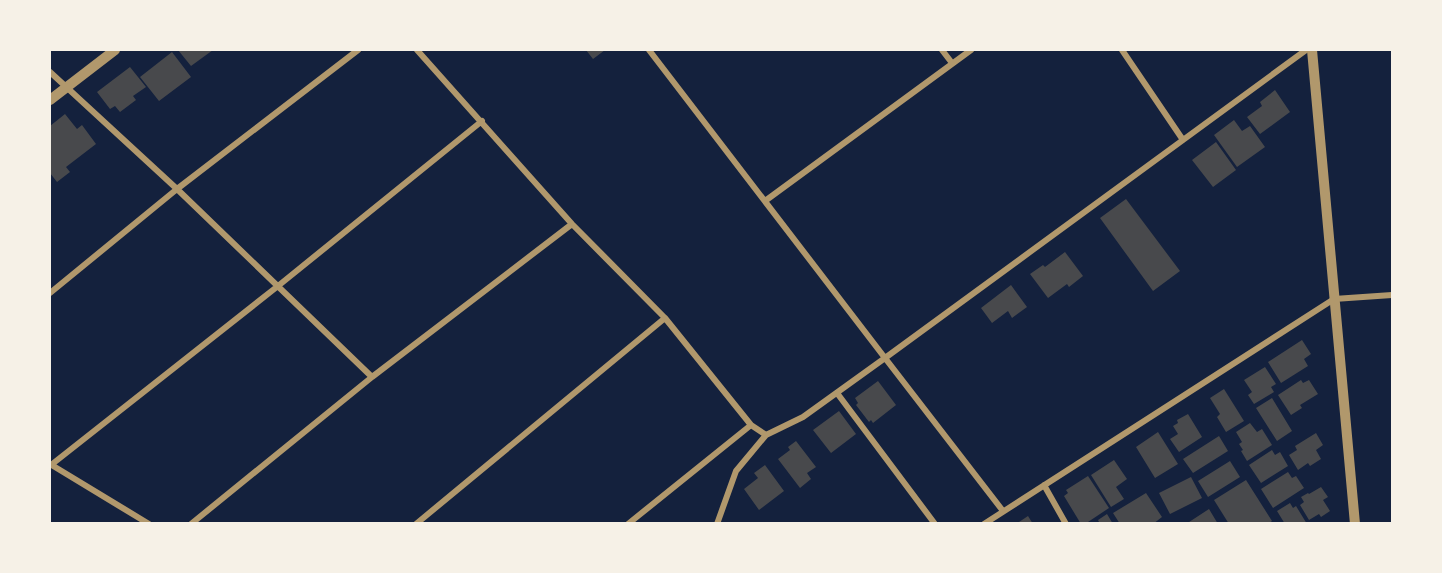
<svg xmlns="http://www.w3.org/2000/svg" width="1442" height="573" font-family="'Noto Sans',sans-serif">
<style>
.building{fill:#48494c}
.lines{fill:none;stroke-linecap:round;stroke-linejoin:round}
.minor{stroke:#b1986c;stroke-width:6}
.tertiary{stroke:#b1986c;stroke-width:10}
</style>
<rect width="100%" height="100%" fill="#14213d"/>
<path class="building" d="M178,50H213L191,66Z
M586,50H605L593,59Z
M172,52L191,77L159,101L140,77Z
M130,67L146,87L133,96L136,100L120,112L115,106L110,109L97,92Z
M1275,90L1290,112L1260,134L1247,117L1262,106L1260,102Z
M65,114L77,129L82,125L96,144L66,167L70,172L57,182L50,173V126Z
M1234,120L1242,131L1250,126L1265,147L1237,167L1214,135Z
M1216,142L1236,170L1213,187L1192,160Z
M1126,199L1180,271L1153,291L1100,218Z
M1065,252L1083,276L1069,287L1067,284L1048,298L1030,274L1043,265L1045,267Z
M1011,285L1027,307L1012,318L1008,311L992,323L981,308Z
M1302,340L1311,354L1304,359L1308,366L1281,383L1268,362Z
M1265,367L1276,384L1271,387L1274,392L1254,404L1248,395L1252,392L1244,380Z
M1301,380L1303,383L1309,380L1318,394L1300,405L1302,408L1291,415L1278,395Z
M878,381L896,405L873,423L871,420L869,422L856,405L858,403L855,398Z
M1224,389L1244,421L1226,432L1217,417L1220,414L1210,398Z
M1272,398L1292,431L1277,441L1256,408Z
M839,411L856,434L831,453L813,430Z
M1188,414L1202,437L1179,452L1170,439L1178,434L1173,426L1178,423L1177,420Z
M1250,423L1257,432L1262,429L1272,445L1247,461L1241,451L1243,450L1239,444L1242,442L1236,432Z
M1158,432L1178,464L1155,478L1136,447Z
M1316,433L1323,445L1316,450L1321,459L1310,466L1308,463L1298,470L1289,455L1297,450L1295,446Z
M1219,436L1228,451L1193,473L1183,459Z
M796,441L816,467L807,473L811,479L800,488L778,459L790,450L788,447Z
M1272,450L1275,455L1280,452L1288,466L1261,483L1249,465Z
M1114,460L1127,479L1116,487L1124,499L1111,507L1091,475Z
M1230,461L1240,477L1208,497L1198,481Z
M765,465L784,491L759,510L744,489L758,478L754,473Z
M1288,472L1292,478L1296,476L1304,488L1273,508L1261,489Z
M1088,476L1109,508L1085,524H1081L1064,496L1068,493L1066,490Z
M1191,477L1202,498L1170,514L1159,493Z
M1246,480L1272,521L1268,524H1229L1214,500Z
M1321,487L1328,497L1323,500L1330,511L1321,517L1319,514L1309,520L1300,505L1304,502L1301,497L1308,493L1309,494Z
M1146,493L1162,517L1153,524H1120L1113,513Z
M1290,503L1293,508L1296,506L1307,524H1285L1277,511Z
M1209,509L1218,524H1186Z
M1107,514L1113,524H1100L1098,520Z
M1028,516L1033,524H1016Z"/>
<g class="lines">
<path class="minor" d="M417,50L572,224L665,318L751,425L628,524
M649,50L885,358L1306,50
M942,50L952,63
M1122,50L1183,140
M50,72L177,189L372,377
M765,201L971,50
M50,293L177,189L358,50
M837,393L935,524
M751,425L766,435
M50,464L149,524
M51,465L278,286L482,121
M1044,485L1066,524
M191,524L372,377L572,224
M416,524L665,318
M717,524L736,471L766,435L803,417L885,358L1003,511
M984,524L1334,299L1392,295"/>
<path class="tertiary" d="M1312,50L1355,524
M50,100L115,50"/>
</g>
<rect width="1442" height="573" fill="none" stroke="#f6f1e7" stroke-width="102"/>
</svg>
